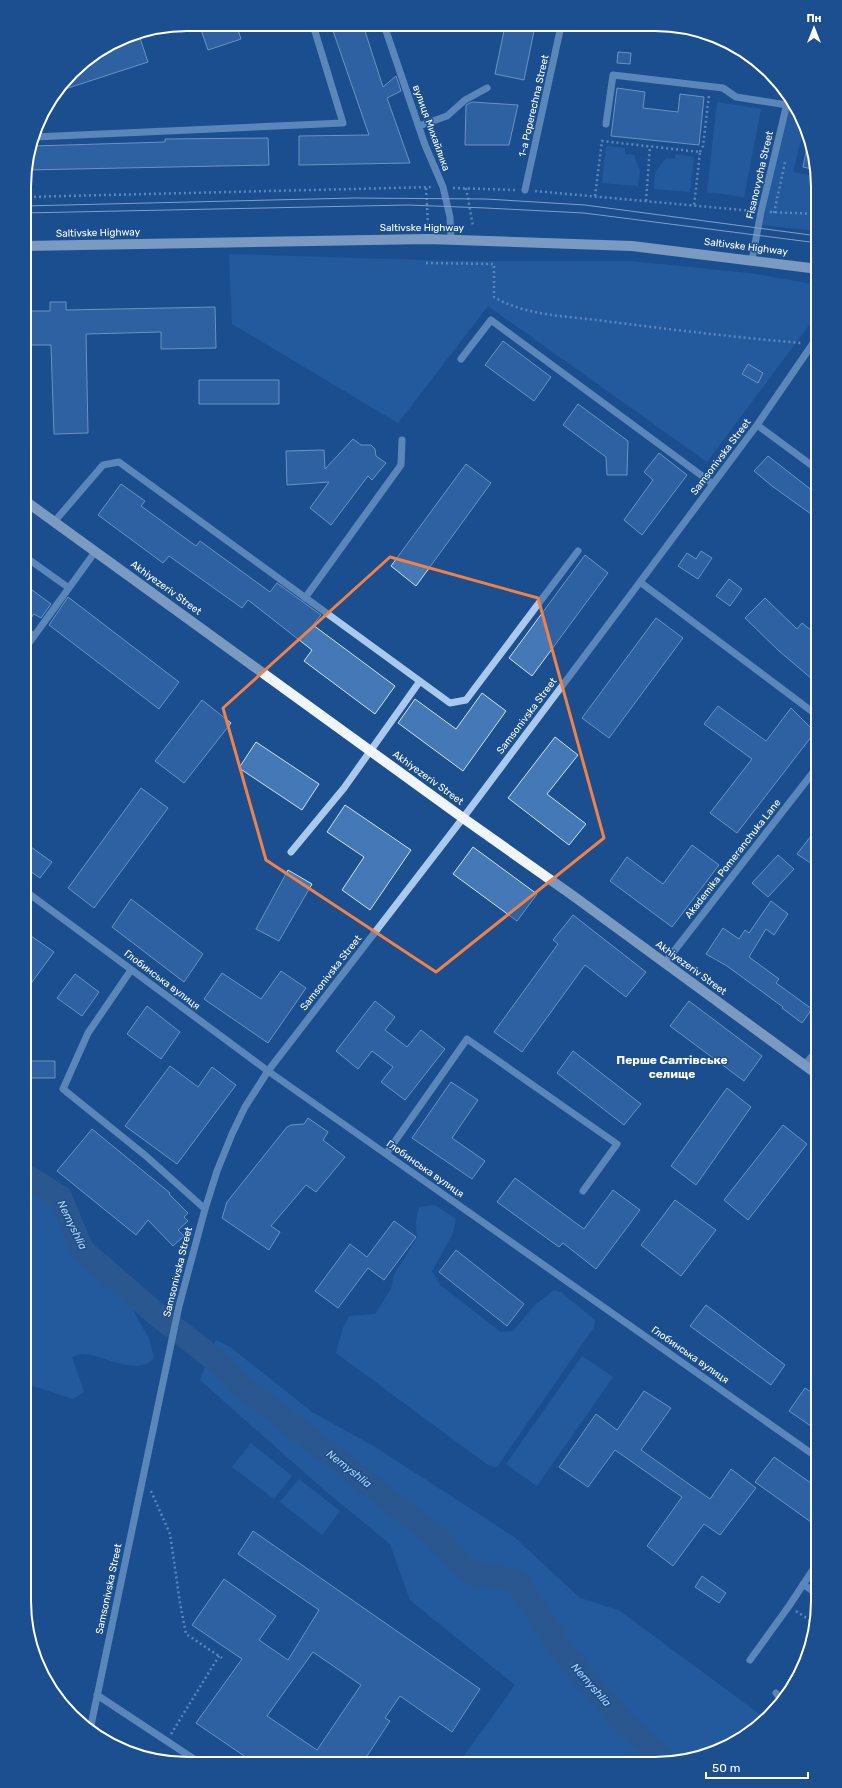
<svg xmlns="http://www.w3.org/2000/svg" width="842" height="1788" font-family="Rubik,sans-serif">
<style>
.green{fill:#2e69ad}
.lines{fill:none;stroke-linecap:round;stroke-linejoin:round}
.river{stroke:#3c6290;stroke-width:24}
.building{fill:#4478b7;stroke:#cfe3fa;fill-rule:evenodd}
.path{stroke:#a9c9ee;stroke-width:2.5;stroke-dasharray:2 3;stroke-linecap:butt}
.minor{stroke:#a9c9ee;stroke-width:7}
.major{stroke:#f0f6ff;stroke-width:10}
.tram{stroke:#fff;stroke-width:1}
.marked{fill:none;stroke:#ee8249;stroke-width:3;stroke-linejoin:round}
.labels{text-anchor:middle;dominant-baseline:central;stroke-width:3;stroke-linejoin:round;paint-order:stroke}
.street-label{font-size:10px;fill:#fff;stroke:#1b4f8f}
.water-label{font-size:11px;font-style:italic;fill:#b5d3f5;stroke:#1b4f8f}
.quarter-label{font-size:12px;font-weight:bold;fill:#fff;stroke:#1b4f8f}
.rim{fill:none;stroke:#fff;stroke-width:2}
</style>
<rect width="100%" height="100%" fill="#1b4f8f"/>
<path class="green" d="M791,96L804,127L793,172L817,177L818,231L762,225Z
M717,102L761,109L744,197L707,192Z
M606,146L625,148V154L634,155L640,171L638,186L602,183Z
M676,154L694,157L690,192L654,189L655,173L666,158L675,159Z
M229,254L453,261H630L749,273L818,285V313L707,462L488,306L398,423L232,324Z
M24,1181L54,1201L80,1259L129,1303L149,1339L154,1357C140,1378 104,1355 84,1354C80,1353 76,1356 72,1357L84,1392L73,1399L24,1383Z
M435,1205L456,1219L452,1235L432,1271L440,1285L501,1332L513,1331L536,1304L554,1290L561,1292L595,1320L594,1327L497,1467L488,1465L336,1353L343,1328L349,1316L375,1314L391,1289L394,1275L417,1238L416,1221L419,1207Z
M216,1340L230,1347L312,1412L375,1447L514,1537L580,1598L620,1611L766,1719L745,1737L697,1758L655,1764L459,1763L515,1685L410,1600L390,1544L323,1489L200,1380Z
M582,1356L613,1377L537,1486L506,1464Z
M251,1443L292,1476L274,1499L232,1467Z
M299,1479L340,1511L322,1535L280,1502Z"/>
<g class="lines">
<path class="river" d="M24,1175L60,1197L82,1250L155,1313L218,1362L238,1383L437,1537L469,1572L517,1581L561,1650L620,1719L667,1762"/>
</g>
<path class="building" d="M199,24H236L241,39L208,50Z
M331,25H363L383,87L396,76L401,91L387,98L410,163L299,165V136L369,135Z
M505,26H535L524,80L495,74Z
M139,35L148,62L59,91L79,65L113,44Z
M618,52L631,53L630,64L617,63Z
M617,88L645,92L643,108L678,112L680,94L704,97L699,145L611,136Z
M472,102L518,105L509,145H465L466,105Z
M268,138L269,165L26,170L33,146L165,142V139Z
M809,138L812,145L816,170L803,167Z
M50,302H66V310L215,307L216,348L161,349V332L86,334L88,433L54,434L51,345H24V311H50Z
M503,341L551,377L534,401L485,365Z
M748,364L763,373L758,383L742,374Z
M199,380H279V404H199Z
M578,404L628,441L627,475H607L606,457L563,425Z
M353,439L361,445H371L375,449L376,456L386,463L372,480L368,476L331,525L310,508L329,482L287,485L286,451L324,450L325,469Z
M659,453L687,475L642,535L624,520L653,480L644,472Z
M768,456L818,495V519L772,486L754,471Z
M466,464L491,483L416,586L391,566Z
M121,484L145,501L141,506L196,546L200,541L270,592L277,583L321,615L313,625L395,686L375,714L304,661L312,650L248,600L242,608L169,556L163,563L98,515Z
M701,551L712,558L698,579L678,566L687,553L696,559Z
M585,555L608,573L532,676L509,658Z
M729,579L742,589L730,606L716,596Z
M24,584L51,604L41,618L34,614L26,624H24Z
M68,597L179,682L159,709L49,625Z
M765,598L797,629L802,623L818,636V684L779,651L745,618Z
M656,618L683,638L609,738L582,718Z
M482,693L506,711L463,771L398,723L415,699L456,729Z
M202,700L231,723L184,783L155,761Z
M718,706L766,741L791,708L815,732L737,833L710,813L752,759L704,724Z
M555,737L578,755L547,794L586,824L569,845L508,798Z
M256,742L319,784L302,810L239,768Z
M141,788L168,808L94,908L68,888Z
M345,805L411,850L370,910L342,890L364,857L327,832Z
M811,836L818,841V868L797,854Z
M24,842L52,862L40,878L24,867Z
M692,845L719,865L672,927L610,881L627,857L663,884Z
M473,847L537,894L517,921L453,874Z
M778,855L794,869L768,897L752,883Z
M288,870L312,884L279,941L256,929Z
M131,899L203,954L184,982L112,927Z
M771,901L788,914L774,935L766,929L749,957L779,979L776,983L812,1009L802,1023L782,1008L783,1007L727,966L706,954L723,928L739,939L745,930L749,933Z
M573,915L646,972L626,997L585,965L522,1052L494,1032L558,944L553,940Z
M24,931L54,952L24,993Z
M281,971L306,988L268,1043L204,999L222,973L261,999Z
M75,974L99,992L82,1016L57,998Z
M375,1001L395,1017L385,1030L407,1047L421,1030L445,1049L405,1100L381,1082L393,1067L372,1051L358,1069L336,1051Z
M689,1001L762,1056L744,1081L670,1026Z
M147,1006L180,1032L161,1059L127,1034Z
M573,1051L641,1104L624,1125L557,1073Z
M24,1061H55V1078H24Z
M170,1066L198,1087L212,1067L236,1085L177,1164L125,1126Z
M451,1082L478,1100L452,1138L485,1161L472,1179L412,1138Z
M727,1088L751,1107L696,1185L671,1166Z
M308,1118L328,1132L323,1140L345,1157L316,1192L306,1185L271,1226L280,1232L269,1250L222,1218L227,1202L287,1127L291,1125L304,1124Z
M783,1125L807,1144L748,1220L724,1200Z
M92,1129L170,1193L169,1194L188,1213L184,1217L188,1221L178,1230L184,1236L173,1246L148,1220L136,1235L57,1171Z
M515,1178L584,1229L613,1190L640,1210L596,1269L563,1243L559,1247L497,1202Z
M675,1200L716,1230L681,1276L641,1245Z
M394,1221L416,1237L384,1280L368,1268L338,1308L315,1291L350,1244L367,1257Z
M456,1250L524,1304L507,1326L439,1272Z
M706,1305L785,1365L771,1385L690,1326Z
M805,1388L818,1397V1431L789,1411Z
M644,1391L671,1408L641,1450L710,1499L731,1469L756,1488L720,1535L704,1524L673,1566L647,1546L682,1497L615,1450L588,1487L559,1467L596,1414L617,1430Z
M774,1457L818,1488V1513L811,1522L755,1482Z
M253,1531L480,1689L452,1732L400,1696L385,1718L390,1721L363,1762H253L196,1723L242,1659L192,1625L224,1579L276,1616L259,1640L288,1660L319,1610L238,1554ZM313,1652L361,1685L317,1750L267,1716Z
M702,1576L726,1593L719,1603L695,1587Z"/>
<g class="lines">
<path class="path" d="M700,152L703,146L709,95
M426,188L428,224
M453,188L516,190
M466,188L473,226
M535,191L753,211
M595,196L602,141L700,152L694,206
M24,197L434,187
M646,201L650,146
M770,212L818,214
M774,213L785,162
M426,263L494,264V297C524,315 563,316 597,320C665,329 733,337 801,343
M151,1491L170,1534L180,1603L186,1634L222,1658
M796,1611L811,1621L814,1625
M171,1734L219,1656"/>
<path class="minor" d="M384,25L425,145L443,187L450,217L451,239
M606,124L613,75L723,88L736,97L787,105
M419,126L447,116L465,100L487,88
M35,137L343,123L313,25
M525,190L561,26
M752,260L761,212L789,95
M461,359L491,320L713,484
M757,425L818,470
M54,522L103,465L119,462L450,703L466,700L578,551
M24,556L69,588
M640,582L818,716
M305,598L401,465L402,440
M24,629L34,636
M24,650L95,552
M291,852L344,788L420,681
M24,890L268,1071L818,1458
M664,964L818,766
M131,970L88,1033L63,1089L146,1156L205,1209
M804,1066L818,1049
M386,1154L467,1039L617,1144L583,1191
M803,1584L818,1595
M750,1660L789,1606L818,1562
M776,1693L782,1701
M97,1695L197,1761
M90,1730L179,1306L205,1209L217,1171L232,1134L245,1107L268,1071L463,818L640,582L757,425L818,336"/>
<path class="major" d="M24,246L428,239L632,246L818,269
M24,500L463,818L572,895L818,1075"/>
<path class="tram" d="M24,206L355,198L486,199L585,205L818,236
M24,213L408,205L486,208L584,213L818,243"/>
</g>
<path d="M0 0H842V1788H0ZM390,557L538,598L604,838L436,972L266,860L223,708Z" fill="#1b4f8f" fill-opacity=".55" fill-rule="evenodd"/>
<path class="marked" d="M390,557L538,598L604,838L436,972L266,860L223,708Z"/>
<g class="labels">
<g class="street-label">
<text transform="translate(534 106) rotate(-77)">1-a Poperechna Street</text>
<text transform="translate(431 128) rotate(70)">вулиця Михайлика</text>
<text transform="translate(760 175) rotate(-77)">Fisanovycha Street</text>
<text x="422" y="228">Saltivske Highway</text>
<text transform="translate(98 233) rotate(-1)">Saltivske Highway</text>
<text transform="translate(746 247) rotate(7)">Saltivske Highway</text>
<text transform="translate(721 457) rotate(-53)">Samsonivska Street</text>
<text transform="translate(166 588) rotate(36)">Akhiyezeriv Street</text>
<text transform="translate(527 716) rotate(-53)">Samsonivska Street</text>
<text transform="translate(428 778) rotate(36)">Akhiyezeriv Street</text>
<text transform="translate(733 859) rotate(-52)">Akademika Pomeranchuka Lane</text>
<text transform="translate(691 968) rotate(36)">Akhiyezeriv Street</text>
<text transform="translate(331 973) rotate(-52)">Samsonivska Street</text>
<text transform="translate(162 980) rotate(37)">Глобинська вулиця</text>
<text transform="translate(425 1169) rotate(35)">Глобинська вулиця</text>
<text transform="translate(178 1272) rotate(-76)">Samsonivska Street</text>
<text transform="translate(690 1355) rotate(35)">Глобинська вулиця</text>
<text transform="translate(109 1589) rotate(-78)">Samsonivska Street</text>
</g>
<g class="water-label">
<text transform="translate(72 1225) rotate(64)">Nemyshlia</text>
<text transform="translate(349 1469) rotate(38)">Nemyshlia</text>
<text transform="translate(591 1685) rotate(49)">Nemyshlia</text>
</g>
<g class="quarter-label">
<text x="672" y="1060">Перше Салтівське<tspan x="672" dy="14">селище</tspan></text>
</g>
</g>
<path d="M0 0H842V1788H0ZM187 31H655A156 156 0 0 1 811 187V1601A156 156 0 0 1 655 1757H187A156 156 0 0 1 31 1601V187A156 156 0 0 1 187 31Z" fill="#1b4f8f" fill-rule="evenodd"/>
<path class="rim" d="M187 31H655A156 156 0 0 1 811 187V1601A156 156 0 0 1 655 1757H187A156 156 0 0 1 31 1601V187A156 156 0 0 1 187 31Z"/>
<g transform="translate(814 28)" stroke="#1b4f8f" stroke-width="3" paint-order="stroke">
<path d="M0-3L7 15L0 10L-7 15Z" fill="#ffffff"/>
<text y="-6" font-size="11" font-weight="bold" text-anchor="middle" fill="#ffffff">Пн</text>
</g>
<path d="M706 1772v6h102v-6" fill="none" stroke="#ffffff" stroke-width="2"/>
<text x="712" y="1772" font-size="12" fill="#ffffff" stroke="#1b4f8f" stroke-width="3" paint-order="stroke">50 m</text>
</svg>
